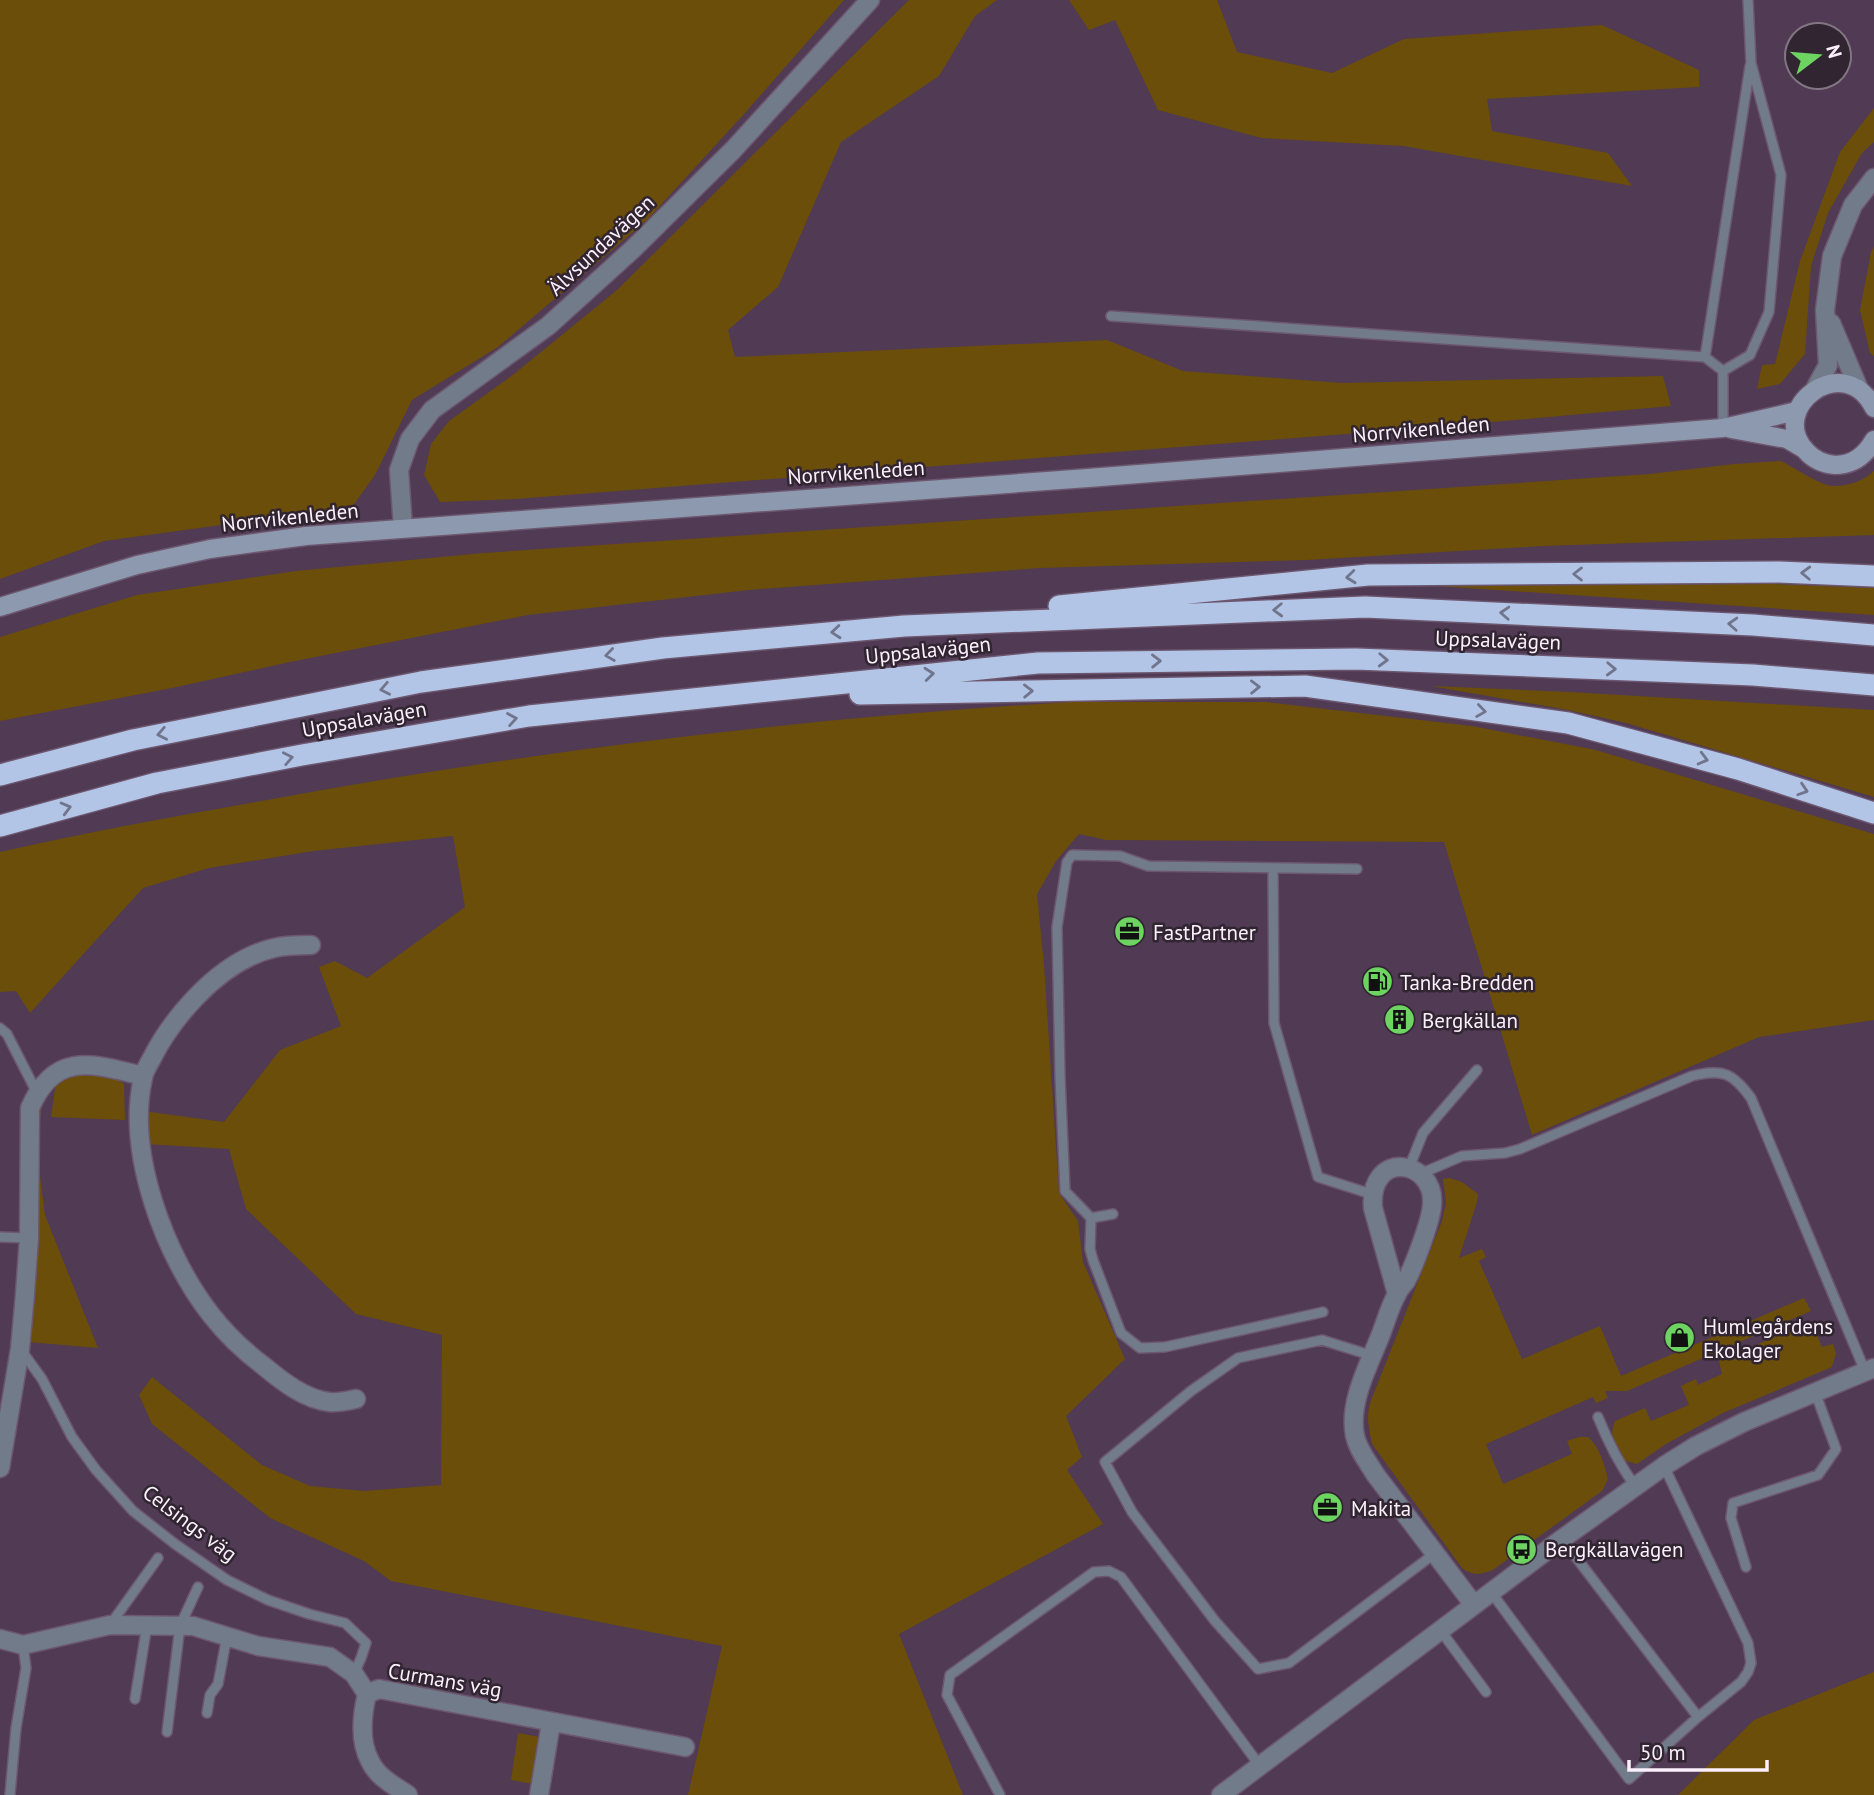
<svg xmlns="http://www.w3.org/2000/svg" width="1874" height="1795" font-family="'PT Sans',sans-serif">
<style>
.green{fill:#6b4e09}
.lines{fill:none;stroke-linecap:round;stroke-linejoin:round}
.service-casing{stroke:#6c576f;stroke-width:12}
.minor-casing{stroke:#6c576f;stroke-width:21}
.tertiary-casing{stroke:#6c576f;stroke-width:21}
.secondary-casing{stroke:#6c576f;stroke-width:21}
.motorway-casing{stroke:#6c576f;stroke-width:24}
.service{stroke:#727b89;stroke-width:9}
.minor{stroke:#727b89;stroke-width:18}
.tertiary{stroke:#727b89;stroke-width:18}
.secondary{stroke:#8c99af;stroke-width:18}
.motorway{stroke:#b2c5e7;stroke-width:21}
.oneway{stroke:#71758c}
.labels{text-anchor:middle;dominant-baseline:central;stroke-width:5;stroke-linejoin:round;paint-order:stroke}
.street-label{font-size:21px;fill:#fcf0fd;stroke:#302531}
.poi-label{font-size:21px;fill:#fcf0fd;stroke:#302531;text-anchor:start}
</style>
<rect width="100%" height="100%" fill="#503a54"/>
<path class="green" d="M0,0H844L745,113L647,220L498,347L412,400L375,475L352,507L104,541L0,579Z
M909,0H997L975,16L939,76L841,142L778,287L728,330L735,357L1107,340L1183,371L1342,383L1663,376L1671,406L1448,426L516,499L440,502L424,475L431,444L449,421L514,374L617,290Z
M1069,0H1217L1237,52L1332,73L1404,39L1602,25L1699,70V87L1487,99L1492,131L1608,153L1632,186L1403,146L1261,138L1158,110L1115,20L1089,30Z
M1874,108V142L1862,153L1828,213L1811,266L1805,354L1780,384L1757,389L1762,365L1775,364L1800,261L1840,152Z
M1874,247V356L1870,353L1860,310L1871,252Z
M1781,461C1793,467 1820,485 1832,486C1846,487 1864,481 1874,471V535L1543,546L1307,560L1040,568L749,590L528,615L290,662L172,688L0,721V637L137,595L296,571L483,553L1650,474L1734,464Z
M1771,584L1874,588V615L1436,586Z
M1431,686L1570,692L1874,710V797L1626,723L1568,710Z
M1070,702H1266L1472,726L1596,750L1874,834V1020L1759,1037L1532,1135L1444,842L1106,840L1079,834L1056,861L1037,894L1044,965L1059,1193L1078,1221L1083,1262L1125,1359L1066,1416L1082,1457L1067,1470L1103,1524L899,1634L963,1795H688L722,1646L391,1581L364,1561L270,1518L152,1424L139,1395L152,1377L262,1465L310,1486L364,1491L441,1485L442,1335L356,1314L246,1209L229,1149L145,1144L143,1111L224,1122L280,1050L341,1026L319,967L335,961L367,978L465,907L453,836L313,851L209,868L143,888L30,1013L16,991L0,992V852C88,832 177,816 267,800C532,751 801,718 1070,702Z
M77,1072L113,1077L124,1084L125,1120L51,1117L56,1082Z
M43,1093L39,1126L38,1160L45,1215L98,1348L28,1342L32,1123Z
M1449,1178L1462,1182L1478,1194L1477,1202L1459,1258L1482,1249L1486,1257L1479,1261L1522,1359L1600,1326L1621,1376L1804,1298L1811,1311L1627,1391H1605L1608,1398L1596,1403L1593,1397L1486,1444L1503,1484L1572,1454L1567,1441L1579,1437H1588C1600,1447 1604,1464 1608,1479L1602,1491L1493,1570C1481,1575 1472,1576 1462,1568L1372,1444C1369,1430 1366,1417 1370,1403L1442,1221L1446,1202L1443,1179Z
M1811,1321L1822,1347L1833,1344L1836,1353L1832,1367L1723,1413L1666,1444L1637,1464L1621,1460C1613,1446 1609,1437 1615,1421L1645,1408L1651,1421L1689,1405L1681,1386L1696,1379L1698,1385L1722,1374L1719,1361Z
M1874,1672V1795H1678L1754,1720Z
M518,1733L540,1737L533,1784L511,1780Z"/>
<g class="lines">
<defs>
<path id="service" d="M1111,316L1705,357
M1723,371L1750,355L1769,312L1781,175L1751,63L1748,0
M1723,371L1705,357L1750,66
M1723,371V428
M1273,868L1274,1023L1318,1177L1371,1194
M0,1028L7,1034L37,1093
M1409,1168L1423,1133L1477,1070
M1420,1174L1462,1156L1505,1153L1520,1149L1692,1076C1722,1068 1733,1073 1751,1098L1865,1371
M1113,1214L1091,1218L1090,1249L1093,1260L1121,1333L1140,1348L1165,1347L1323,1312
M1091,1218L1065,1191L1060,1076L1057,927L1067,862L1072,855L1120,856L1148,866L1357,869
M0,1237L29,1238
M21,1350L42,1379L72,1437L96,1470L133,1511L175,1544L227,1580L268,1600L309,1614L345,1623L366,1643L361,1658L354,1674
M1373,1356L1322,1340L1238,1358L1191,1391L1105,1462L1132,1512L1215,1621L1258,1669L1289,1663L1434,1554
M1598,1417C1608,1442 1619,1464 1635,1486
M1562,1539L1698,1717
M1746,1567L1731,1518L1733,1503L1818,1475L1836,1449L1815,1392
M1491,1592L1629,1779L1698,1717L1741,1682L1748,1672L1751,1663L1748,1643L1664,1466
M110,1625L158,1558
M1441,1631L1486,1692
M135,1699L147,1625
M207,1713L210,1695L218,1684L227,1636
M167,1732L180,1626L198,1587
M10,1794L16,1728L26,1668L23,1645
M1000,1795L947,1695L950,1675L1094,1572L1109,1571L1121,1577L1260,1766"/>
<path id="minor" d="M311,945C299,945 286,945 274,948C244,955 216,976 195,998C177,1017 163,1036 152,1058C149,1064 144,1071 143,1078C126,1153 165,1257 212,1316C227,1335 245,1352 265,1367C283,1382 305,1399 329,1402C338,1403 347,1401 356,1399
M1397,1294L1373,1208C1368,1149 1436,1159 1432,1205C1431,1221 1414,1266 1406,1281C1403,1285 1399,1289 1397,1294C1390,1306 1386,1321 1381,1334C1369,1365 1348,1402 1355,1436C1358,1450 1368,1462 1375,1474L1474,1605
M0,1468L20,1349L25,1294L29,1238L30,1108C55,1050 93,1064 143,1076
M0,1639L23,1645L110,1625L193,1626L258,1646L330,1657L354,1674L367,1694
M408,1795C395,1786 377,1777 370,1761C359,1741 362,1715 367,1694L379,1689L685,1747
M539,1795L551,1723
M1221,1795L1562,1539L1664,1466L1696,1446L1744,1422L1874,1368"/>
<path id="tertiary" d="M1831,323L1859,389
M1815,389L1828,365L1825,310L1832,256L1853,205L1874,178
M403,528L399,470L410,439L432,410L548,326L633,249L733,150L870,0"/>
<path id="secondary" d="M1874,408C1844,349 1766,408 1806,451C1813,459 1824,464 1835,465C1853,465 1865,456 1874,440
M1731,429L1787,439L1804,449
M0,607L137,565L210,549L306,536L1088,478L1723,428L1797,411"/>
<path id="motorway" d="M1059,606L1368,575L1779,572L1874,576
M860,694L1305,686L1568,723L1738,769L1874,813
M0,775L133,740L421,682L663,648L904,626L1365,607L1753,625L1874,635
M0,826L157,783L302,755L529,716L1038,663L1356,659L1753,675L1874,685"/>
</defs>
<use href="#service" class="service-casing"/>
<use href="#minor" class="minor-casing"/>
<use href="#tertiary" class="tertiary-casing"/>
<use href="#secondary" class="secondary-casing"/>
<use href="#motorway" class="motorway-casing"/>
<use href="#service" class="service"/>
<use href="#minor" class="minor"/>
<use href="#tertiary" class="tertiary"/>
<use href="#secondary" class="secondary"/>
<use href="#motorway" class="motorway"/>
</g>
<defs><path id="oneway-chevron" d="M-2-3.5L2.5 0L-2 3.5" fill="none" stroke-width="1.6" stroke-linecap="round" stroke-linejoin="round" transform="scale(1.75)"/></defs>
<g class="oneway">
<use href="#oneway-chevron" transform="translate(1806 573) rotate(-178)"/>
<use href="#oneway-chevron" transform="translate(1578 574) rotate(180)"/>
<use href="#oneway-chevron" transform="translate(1351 577) rotate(174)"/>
<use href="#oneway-chevron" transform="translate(1278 610) rotate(178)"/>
<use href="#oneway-chevron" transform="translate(1505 613) rotate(-177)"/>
<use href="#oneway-chevron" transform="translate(1733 624) rotate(-177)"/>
<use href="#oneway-chevron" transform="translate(836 632) rotate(175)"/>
<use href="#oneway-chevron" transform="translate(610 655) rotate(172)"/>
<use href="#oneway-chevron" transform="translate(1383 660) rotate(2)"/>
<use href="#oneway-chevron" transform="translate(1156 661) rotate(-1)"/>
<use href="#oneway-chevron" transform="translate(1611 669) rotate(2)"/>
<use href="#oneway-chevron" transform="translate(929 674) rotate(-6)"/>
<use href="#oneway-chevron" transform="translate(1255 687) rotate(-1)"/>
<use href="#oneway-chevron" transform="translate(385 689) rotate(169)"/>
<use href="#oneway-chevron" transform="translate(1028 691) rotate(-1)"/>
<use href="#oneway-chevron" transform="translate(1481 711) rotate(8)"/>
<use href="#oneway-chevron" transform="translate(512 719) rotate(-10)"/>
<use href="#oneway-chevron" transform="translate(162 734) rotate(169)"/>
<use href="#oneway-chevron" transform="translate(288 758) rotate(-11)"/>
<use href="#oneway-chevron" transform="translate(1703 759) rotate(15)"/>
<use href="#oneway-chevron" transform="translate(1803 790) rotate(18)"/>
<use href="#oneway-chevron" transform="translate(66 808) rotate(-15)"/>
</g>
<defs>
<symbol id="office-disc" viewBox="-11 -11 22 22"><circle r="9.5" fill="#6dd361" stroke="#302531"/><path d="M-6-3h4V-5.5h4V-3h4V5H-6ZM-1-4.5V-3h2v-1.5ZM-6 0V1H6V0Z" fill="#111"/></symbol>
<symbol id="fuel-disc" viewBox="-11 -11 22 22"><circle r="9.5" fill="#6dd361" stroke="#302531"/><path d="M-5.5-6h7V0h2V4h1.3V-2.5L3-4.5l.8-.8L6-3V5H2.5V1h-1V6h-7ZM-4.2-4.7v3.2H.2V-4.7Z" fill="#111"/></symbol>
<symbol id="building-disc" viewBox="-11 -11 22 22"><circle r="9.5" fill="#6dd361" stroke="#302531"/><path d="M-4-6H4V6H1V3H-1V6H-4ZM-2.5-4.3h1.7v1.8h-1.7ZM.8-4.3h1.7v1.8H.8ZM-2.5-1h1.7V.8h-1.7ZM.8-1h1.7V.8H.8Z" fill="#111"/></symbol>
<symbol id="shop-disc" viewBox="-11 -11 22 22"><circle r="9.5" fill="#6dd361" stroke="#302531"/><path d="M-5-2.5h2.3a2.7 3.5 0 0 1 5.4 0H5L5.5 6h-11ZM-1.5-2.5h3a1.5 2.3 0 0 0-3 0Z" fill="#111"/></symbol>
<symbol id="bus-disc" viewBox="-11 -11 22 22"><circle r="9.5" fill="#6dd361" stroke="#302531"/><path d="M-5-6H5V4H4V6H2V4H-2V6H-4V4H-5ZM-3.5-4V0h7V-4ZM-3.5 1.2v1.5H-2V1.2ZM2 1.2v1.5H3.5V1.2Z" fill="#111"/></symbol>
</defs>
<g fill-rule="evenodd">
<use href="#office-disc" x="1112" y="914" width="35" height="35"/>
<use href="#fuel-disc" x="1360" y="964" width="35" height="35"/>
<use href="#building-disc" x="1382" y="1002" width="35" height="35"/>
<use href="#shop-disc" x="1662" y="1320" width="35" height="35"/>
<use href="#office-disc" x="1310" y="1490" width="35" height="35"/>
<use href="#bus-disc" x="1504" y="1532" width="35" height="35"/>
</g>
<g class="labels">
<g class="street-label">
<text transform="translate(601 245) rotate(-43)">Älvsundavägen</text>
<text transform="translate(1421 429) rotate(-5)">Norrvikenleden</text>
<text transform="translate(856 472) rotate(-4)">Norrvikenleden</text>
<text transform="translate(290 517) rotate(-6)">Norrvikenleden</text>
<text transform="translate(1498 640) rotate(2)">Uppsalavägen</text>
<text transform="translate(928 650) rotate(-6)">Uppsalavägen</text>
<text transform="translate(364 719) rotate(-10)">Uppsalavägen</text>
<text transform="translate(190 1523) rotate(37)">Celsings väg</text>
<text transform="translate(445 1680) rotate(10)">Curmans väg</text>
</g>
<g class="poi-label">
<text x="1153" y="932">FastPartner</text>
<text x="1400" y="982">Tanka-Bredden</text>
<text x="1422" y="1020">Bergkällan</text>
<text x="1703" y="1326">Humlegårdens<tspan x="1703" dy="24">Ekolager</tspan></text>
<text x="1351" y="1508">Makita</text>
<text x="1545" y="1549">Bergkällavägen</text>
</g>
</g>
<g transform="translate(1818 56) rotate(74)"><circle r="33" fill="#302531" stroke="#827683" stroke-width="2"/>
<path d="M0-5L12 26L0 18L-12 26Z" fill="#6dd361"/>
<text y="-10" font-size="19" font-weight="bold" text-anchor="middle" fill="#fcf0fd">N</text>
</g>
<path d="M1629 1760v10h138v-10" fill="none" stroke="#fcf0fd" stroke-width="3.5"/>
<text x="1640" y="1760" font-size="21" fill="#fcf0fd" stroke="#302531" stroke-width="5" paint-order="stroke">50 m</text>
</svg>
